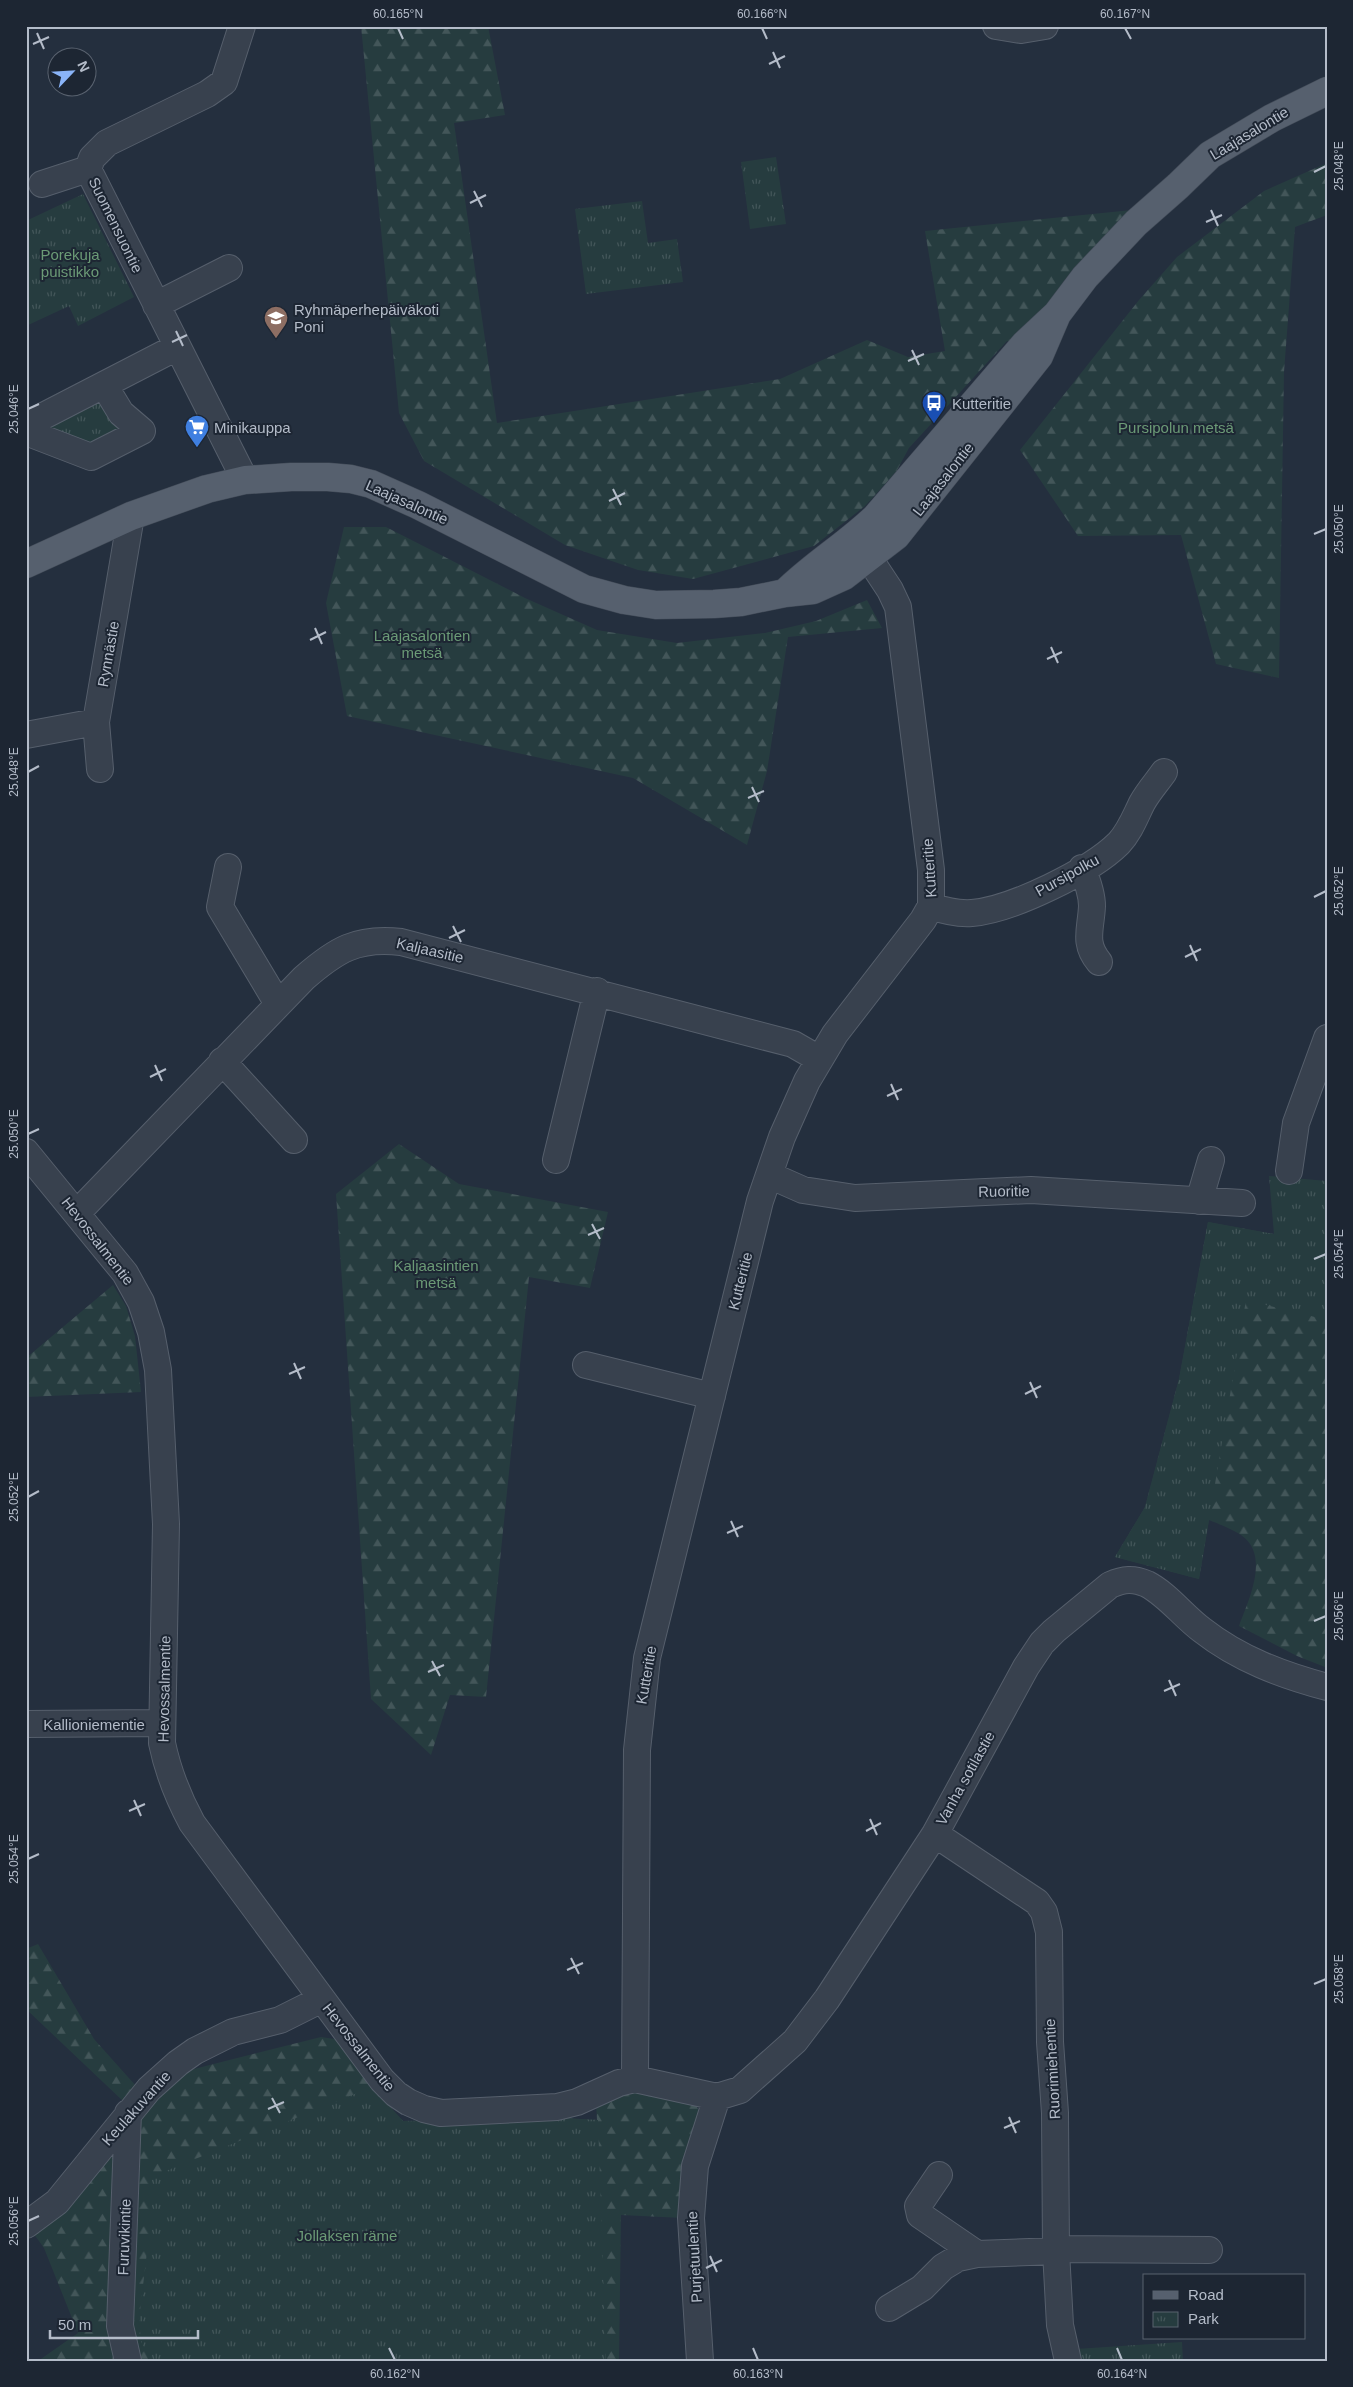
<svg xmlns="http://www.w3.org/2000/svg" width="1353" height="2387" font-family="Arial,sans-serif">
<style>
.forest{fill:url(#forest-firs)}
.park{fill:url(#park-tufts)}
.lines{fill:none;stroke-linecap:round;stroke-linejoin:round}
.minor-casing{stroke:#565f6c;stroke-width:28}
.major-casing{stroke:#414a57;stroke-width:29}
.minor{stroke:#38414e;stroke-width:26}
.major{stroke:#56606e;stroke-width:28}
.ticks{fill:none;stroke:#b4bcc9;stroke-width:2}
.labels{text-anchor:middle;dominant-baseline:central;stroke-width:4;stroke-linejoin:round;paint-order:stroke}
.street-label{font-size:15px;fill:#b4bcc9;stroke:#1d2633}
.park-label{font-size:15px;fill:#6b9a76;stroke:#1d2633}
.poi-label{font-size:15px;fill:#b4bcc9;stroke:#1d2633;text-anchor:start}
.neatline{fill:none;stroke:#b4bcc9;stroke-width:2}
.ticks-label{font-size:12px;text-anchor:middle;fill:#b4bcc9}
</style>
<defs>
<pattern id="forest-firs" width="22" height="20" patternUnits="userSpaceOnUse" patternTransform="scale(1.25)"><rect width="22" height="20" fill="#263c3f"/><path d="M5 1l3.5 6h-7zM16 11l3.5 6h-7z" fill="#435659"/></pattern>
<pattern id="park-tufts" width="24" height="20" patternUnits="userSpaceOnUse" patternTransform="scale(1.25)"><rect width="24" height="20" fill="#263c3f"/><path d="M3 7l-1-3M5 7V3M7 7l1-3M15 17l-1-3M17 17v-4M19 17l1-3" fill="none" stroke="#435659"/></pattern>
</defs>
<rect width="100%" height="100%" fill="#242f3e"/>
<path class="forest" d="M361,26H488L505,115L454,123L497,423L780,379L867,340L908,357L945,351L925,231L1132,210L1015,344L1007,341L909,448L896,472L865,506L814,546L693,579L638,570L565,545L424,461L399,413Z
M1327,163V215L1295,227L1284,372L1279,678L1216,664L1181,535L1078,536L1020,450L1139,300L1177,257L1264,191Z
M344,527H386L525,598L597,630L677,643L765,633L816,621L867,600L882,628L788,637L767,771L747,845L633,778L347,716L326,603Z
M399,1144L459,1184L608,1212L590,1288L529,1277L486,1697L450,1695L431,1755L371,1699L336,1194Z
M1327,1181V1667H1325L1297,1656L1239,1626C1248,1601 1271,1555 1241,1535C1232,1529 1219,1524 1209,1520L1199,1579L1115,1557L1145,1507L1179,1379L1208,1222L1274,1234Z
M113,1285L126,1306L135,1336L141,1392L26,1397V1358Z
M38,1944L94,2039L136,2086L124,2102L26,2009V1949Z
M321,2037L341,2040L372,2087L403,2121L562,2118L597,2120L596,2102L633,2090L694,2102L700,2112L683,2218L621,2215L619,2361H38L78,2333L44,2248L31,2230L101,2160L182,2072Z"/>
<path class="park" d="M776,157L786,224L750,229L741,162Z
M83,194L134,297L78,326L69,306L26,326V225L28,220Z
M642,201L648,243L677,239L683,282L586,294L575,209Z
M102,396L119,431L97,444L47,431L44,424Z
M1269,1176L1327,1181V1320L1246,1300L1199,1579L1115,1557L1145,1507L1179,1379L1208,1222L1274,1234Z
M372,2087L403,2121L562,2118L598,2120L606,2361H149L141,2341L139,2320L152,2209L151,2177Z
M1182,2342L1183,2361H1079L1076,2349Z"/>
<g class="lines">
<defs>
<path id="minor" d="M242,26L224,82L207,94L107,143L92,158L88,169L245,480
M996,26L1021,30L1045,26
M42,184L88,169
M156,305L229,268
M26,425L177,347
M26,432L91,457L142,431L121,413L104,385
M96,722L100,769
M26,735L96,722L131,516
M228,867L220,907L278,1004
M1082,868C1087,880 1092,893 1092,906C1091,929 1083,943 1099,962
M931,906C945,911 958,914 972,913C1011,910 1091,871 1119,843C1130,831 1135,817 1142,803C1148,792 1157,782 1164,772
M222,1061L294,1140
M26,1152L125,1273L141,1302L151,1332L158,1370L166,1524L162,1743C168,1772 178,1797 192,1823L382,2080L396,2094L408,2102L424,2109L441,2113L557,2107L577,2102L619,2083L635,2079L717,2097L740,2090L795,2041L827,1999L935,1834L1026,1667L1042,1643L1054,1631L1110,1585C1124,1579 1133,1578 1147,1584C1168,1595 1183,1616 1202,1630C1239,1659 1282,1675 1327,1687
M556,1160L597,991
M1289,1171L1296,1123L1327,1038
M769,1175L803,1190L855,1198L1031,1190L1242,1203
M1199,1201L1211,1160
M77,1213L304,978C336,950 357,937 401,942L793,1044L819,1059
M586,1365L712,1396
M26,1724L161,1723
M935,1834L1037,1902L1044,1912L1049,1932L1050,2042L1055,2113L1056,2251L1060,2325L1068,2361
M635,2079L637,1750L647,1658L760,1201L782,1137L807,1081L835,1034L923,920L931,906V870L898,607L890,590L857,540
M939,2175L918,2206L920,2215L977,2254
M26,2225L57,2202L149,2089L178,2063L195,2051L233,2032L280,2020L322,1999
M1056,2249L1209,2250
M889,2308L922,2288L943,2267L958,2258L977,2254L1056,2251
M128,2361L120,2326L128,2113
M700,2361L691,2218L695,2166L717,2097"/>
<path id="major" d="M26,564L131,516L207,489L245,480L291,477H328L351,479L371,484L418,505L584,589L624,600L656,605L714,604L741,602L785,593L813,590L844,576L896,536L1039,356L1057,314
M785,593C813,565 847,545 876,517L1025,344L1057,314L1085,277L1136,223L1178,186L1210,155L1272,118L1327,91"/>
</defs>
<use href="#minor" class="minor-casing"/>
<use href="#major" class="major-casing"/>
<use href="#minor" class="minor"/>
<use href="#major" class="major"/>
</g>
<path class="ticks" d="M398,28L403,39M762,28L767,39M1125,28L1131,39M37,33L44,49M33,44L49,37M773,52L780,68M769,64L785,56M1314,172L1326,166M474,191L482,207M470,203L486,195M1211,210L1218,226M1206,222L1222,215M176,331L183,346M172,342L187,335M912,350L919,365M908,361L924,354M28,409L39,404M613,489L621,505M609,501L625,493M1314,534L1326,529M315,628L322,644M310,640L326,632M1051,647L1058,663M1047,659L1062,652M28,772L39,766M752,787L759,802M748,798L764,791M1314,897L1326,891M453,926L461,942M449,938L465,930M1190,945L1197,961M1185,957L1201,949M155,1065L162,1081M150,1077L166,1069M891,1084L898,1100M887,1096L902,1089M28,1134L39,1129M592,1224L600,1239M588,1235L604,1228M1314,1259L1326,1254M294,1363L301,1379M289,1374L305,1367M1030,1382L1037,1398M1025,1394L1041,1386M28,1497L39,1491M731,1521L738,1537M727,1533L743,1526M1314,1621L1326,1616M432,1661L440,1676M428,1672L444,1665M1169,1680L1176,1696M1164,1691L1180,1684M134,1800L141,1816M129,1811L145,1804M870,1819L877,1835M866,1831L881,1823M28,1859L39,1854M571,1958L579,1974M567,1970L583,1963M1314,1984L1326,1979M272,2098L280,2113M268,2109L284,2102M1009,2117L1016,2133M1004,2128L1020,2121M28,2221L39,2216M710,2256L717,2272M706,2268L722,2260M389,2348L395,2360M753,2348L758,2360M1117,2348L1122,2360"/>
<defs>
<symbol id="school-pin" viewBox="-11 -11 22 30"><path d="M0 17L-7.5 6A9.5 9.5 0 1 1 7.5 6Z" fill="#8d6e63" stroke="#1d2633"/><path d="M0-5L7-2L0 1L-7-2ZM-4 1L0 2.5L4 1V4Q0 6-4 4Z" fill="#fff"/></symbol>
<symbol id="bus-pin" viewBox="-11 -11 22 30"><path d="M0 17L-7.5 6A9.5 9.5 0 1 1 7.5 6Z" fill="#1a4fb4" stroke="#1d2633"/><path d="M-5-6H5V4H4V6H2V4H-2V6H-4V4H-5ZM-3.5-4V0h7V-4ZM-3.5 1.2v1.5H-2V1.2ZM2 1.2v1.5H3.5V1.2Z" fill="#fff"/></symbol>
<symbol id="supermarket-pin" viewBox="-11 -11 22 30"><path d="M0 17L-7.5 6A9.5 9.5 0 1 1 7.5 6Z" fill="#3f7fe0" stroke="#1d2633"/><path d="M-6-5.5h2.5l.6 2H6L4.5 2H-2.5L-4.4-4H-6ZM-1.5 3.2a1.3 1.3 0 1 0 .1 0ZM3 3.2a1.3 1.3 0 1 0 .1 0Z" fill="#fff"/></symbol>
</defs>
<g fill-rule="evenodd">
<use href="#school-pin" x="262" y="304" width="28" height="38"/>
<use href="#bus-pin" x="920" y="389" width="28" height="38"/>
<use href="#supermarket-pin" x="183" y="413" width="28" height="38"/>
</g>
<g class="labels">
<g class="street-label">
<text transform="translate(1249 133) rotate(-31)">Laajasalontie</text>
<text transform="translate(116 225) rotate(64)">Suomensuontie</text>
<text transform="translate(943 479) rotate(-52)">Laajasalontie</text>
<text transform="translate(407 502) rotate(24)">Laajasalontie</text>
<text transform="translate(108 654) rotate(-80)">Rynnästie</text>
<text transform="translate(929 868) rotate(-94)">Kutteritie</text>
<text transform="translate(1067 875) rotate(-29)">Pursipolku</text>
<text transform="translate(430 950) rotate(13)">Kaljaasitie</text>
<text transform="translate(1004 1191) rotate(-1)">Ruoritie</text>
<text transform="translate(98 1241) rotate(52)">Hevossalmentie</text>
<text transform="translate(740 1281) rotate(-76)">Kutteritie</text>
<text transform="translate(646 1675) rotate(-80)">Kutteritie</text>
<text transform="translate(164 1689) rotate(-89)">Hevossalmentie</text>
<text x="94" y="1724">Kallioniementie</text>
<text transform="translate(965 1778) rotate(-61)">Vanha sotilastie</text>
<text transform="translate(359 2047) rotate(52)">Hevossalmentie</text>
<text transform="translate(1052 2069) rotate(-93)">Ruorimiehentie</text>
<text transform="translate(136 2108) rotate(-48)">Keulakuvantie</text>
<text transform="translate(124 2237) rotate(-88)">Furuvikintie</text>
<text transform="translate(694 2257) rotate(-93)">Purjetuulentie</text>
</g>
<g class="park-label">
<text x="70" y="254">Porekuja<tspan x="70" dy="17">puistikko</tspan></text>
<text x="1176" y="427">Pursipolun metsä</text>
<text x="422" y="635">Laajasalontien<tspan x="422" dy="17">metsä</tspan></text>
<text x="436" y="1265">Kaljaasintien<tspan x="436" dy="17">metsä</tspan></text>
<text x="347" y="2235">Jollaksen räme</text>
</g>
<g class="poi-label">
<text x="294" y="309">Ryhmäperhepäiväkoti<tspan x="294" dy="17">Poni</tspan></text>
<text x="952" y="403">Kutteritie</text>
<text x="214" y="427">Minikauppa</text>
</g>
</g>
<rect width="1353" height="2387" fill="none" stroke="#1d2633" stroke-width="55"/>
<rect x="1143" y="2274" width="162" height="65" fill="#1d2633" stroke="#59626f"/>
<rect x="1153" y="2291" width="25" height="8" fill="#56606e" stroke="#59626f"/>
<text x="1188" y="2300" font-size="15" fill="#b4bcc9">Road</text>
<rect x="1153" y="2312" width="25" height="15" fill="url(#park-tufts)" stroke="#59626f"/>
<text x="1188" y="2324" font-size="15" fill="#b4bcc9">Park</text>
<g transform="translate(72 72) rotate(65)"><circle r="24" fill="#1d2633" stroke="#59626f"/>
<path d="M0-4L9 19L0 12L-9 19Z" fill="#8ab4f8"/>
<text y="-8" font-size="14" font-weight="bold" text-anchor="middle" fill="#b4bcc9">N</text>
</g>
<path d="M50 2330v8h148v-8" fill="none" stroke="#b4bcc9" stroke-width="2.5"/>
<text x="58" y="2330" font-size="15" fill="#b4bcc9" stroke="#1d2633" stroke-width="4" paint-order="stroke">50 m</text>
<rect x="28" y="28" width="1298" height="2332" class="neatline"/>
<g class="ticks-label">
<text x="398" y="18">60.165°N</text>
<text x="762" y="18">60.166°N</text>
<text x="1125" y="18">60.167°N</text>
<text transform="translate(1339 166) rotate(-90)" y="4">25.048°E</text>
<text transform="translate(14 409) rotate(-90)" y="4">25.046°E</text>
<text transform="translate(1339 529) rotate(-90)" y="4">25.050°E</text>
<text transform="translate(14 772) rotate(-90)" y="4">25.048°E</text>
<text transform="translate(1339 891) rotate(-90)" y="4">25.052°E</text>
<text transform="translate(14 1134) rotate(-90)" y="4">25.050°E</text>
<text transform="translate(1339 1254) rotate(-90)" y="4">25.054°E</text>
<text transform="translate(14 1497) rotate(-90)" y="4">25.052°E</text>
<text transform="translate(1339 1616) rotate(-90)" y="4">25.056°E</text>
<text transform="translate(14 1859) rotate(-90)" y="4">25.054°E</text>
<text transform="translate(1339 1979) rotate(-90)" y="4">25.058°E</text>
<text transform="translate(14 2221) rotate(-90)" y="4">25.056°E</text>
<text x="395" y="2378">60.162°N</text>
<text x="758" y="2378">60.163°N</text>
<text x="1122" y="2378">60.164°N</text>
</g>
</svg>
